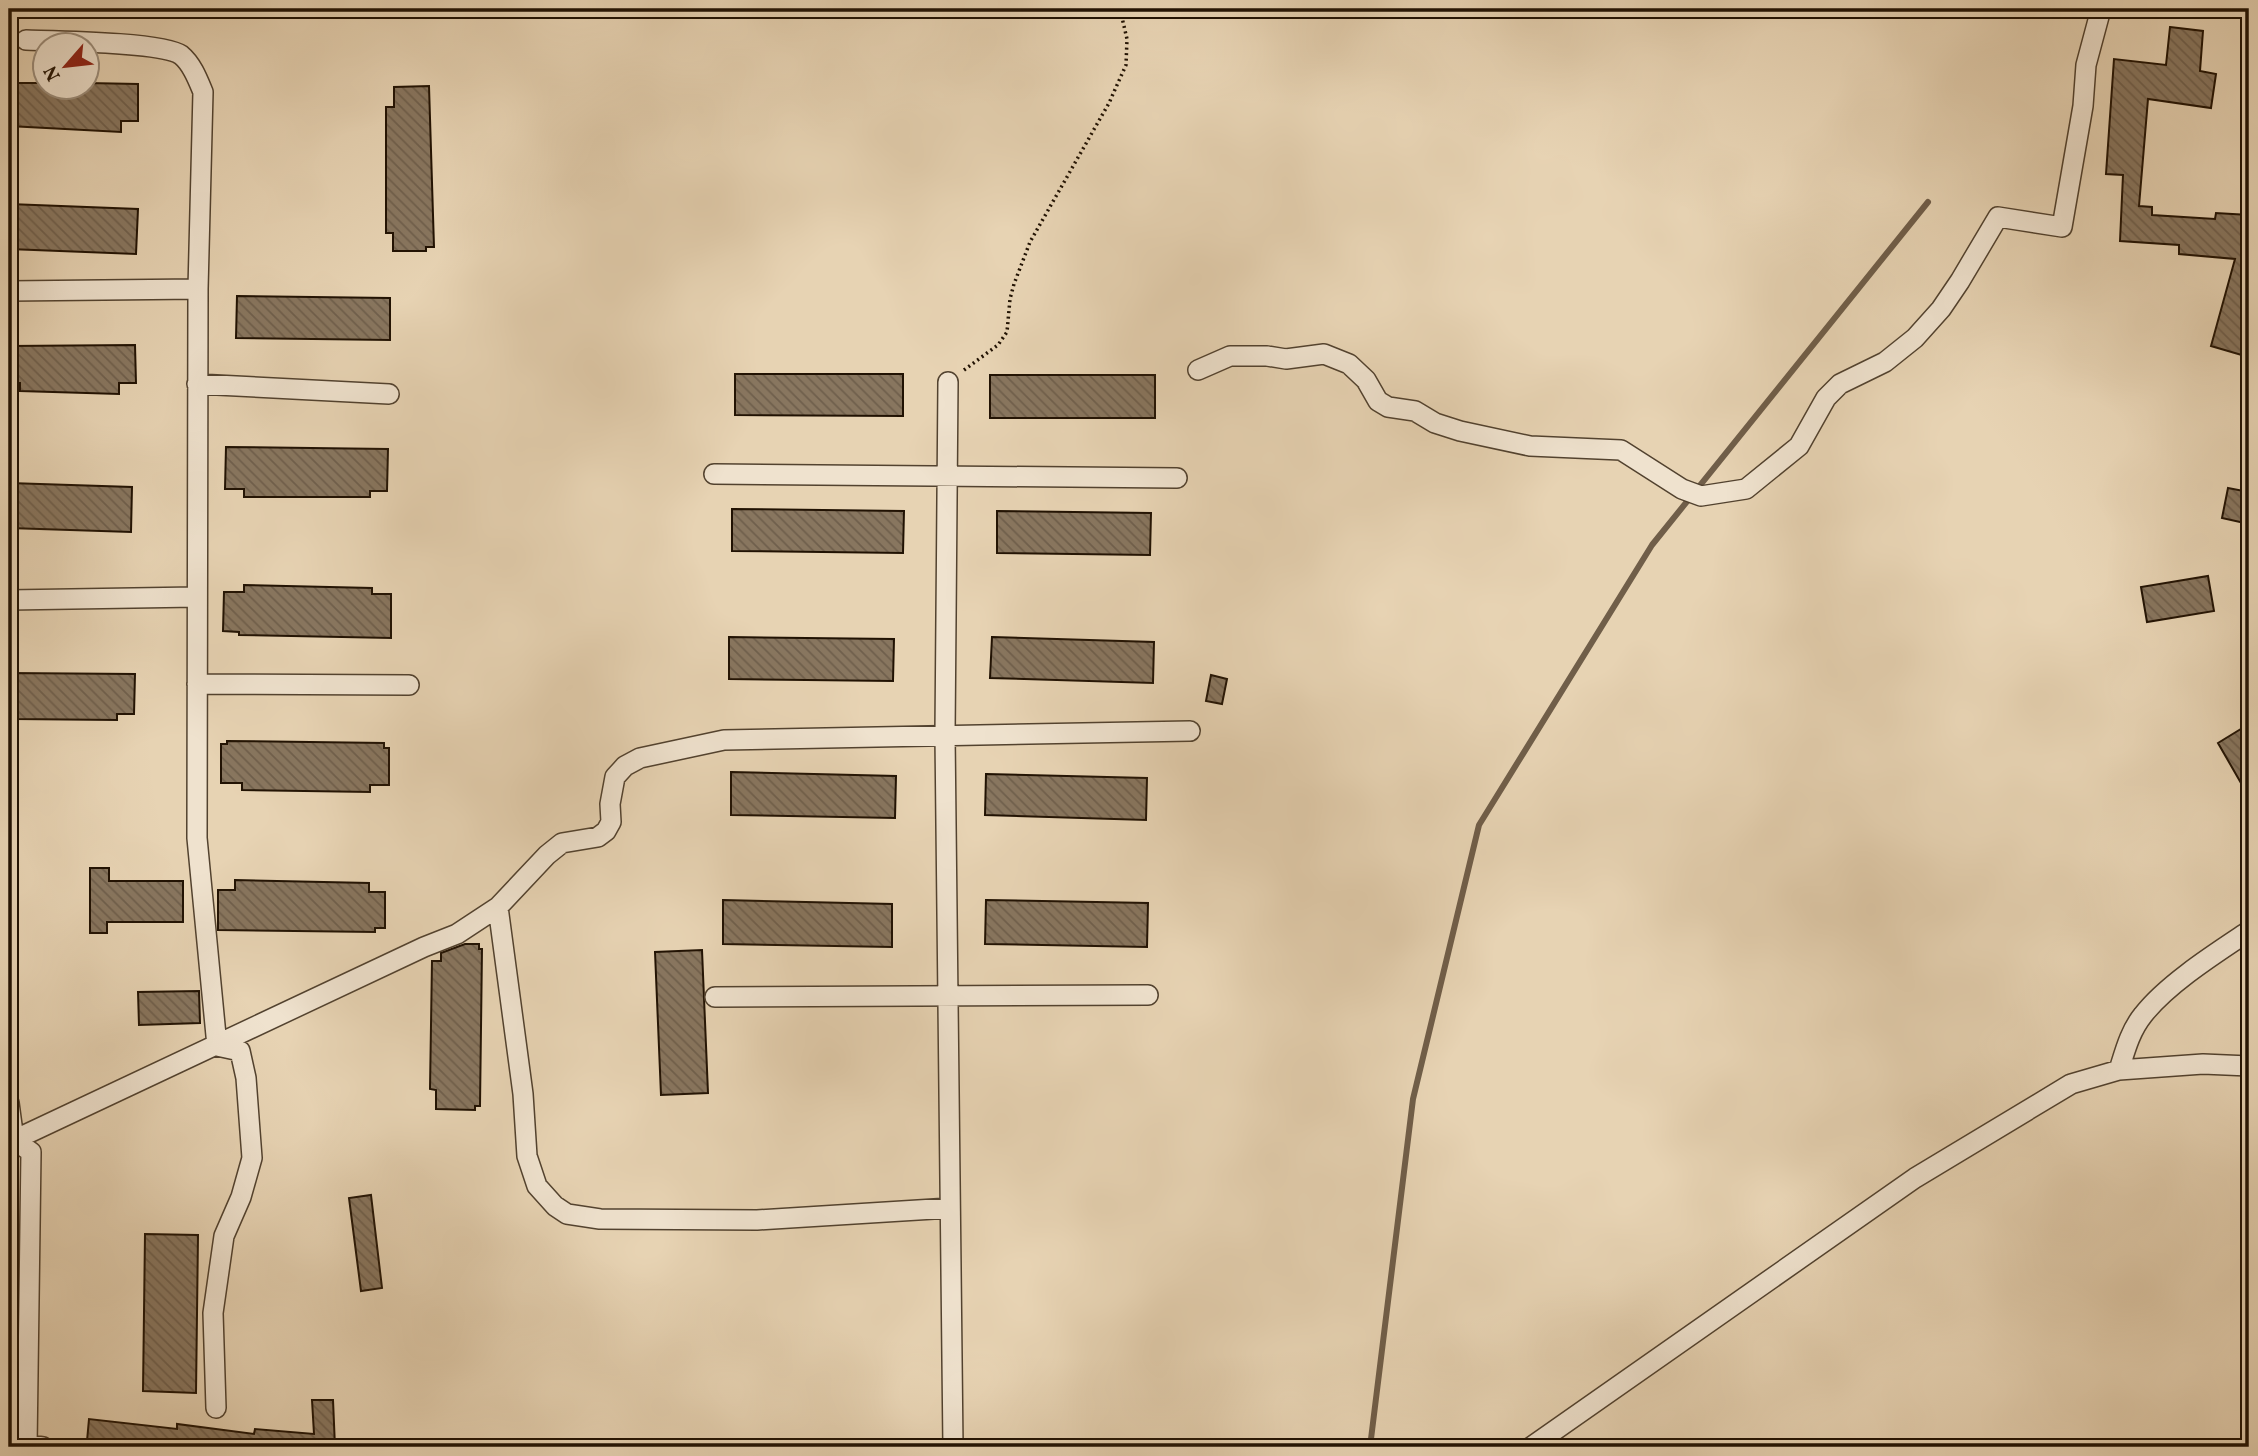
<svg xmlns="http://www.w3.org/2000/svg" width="2258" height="1456" font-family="Vollkorn,serif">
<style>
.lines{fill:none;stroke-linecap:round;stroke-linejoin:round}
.stream{stroke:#705e49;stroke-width:6}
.building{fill:url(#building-back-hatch);stroke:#211203;stroke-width:2}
.street-casing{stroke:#52422f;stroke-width:22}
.path{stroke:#211203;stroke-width:3.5;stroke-dasharray:2 3.5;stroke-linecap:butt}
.street{stroke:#efe2ce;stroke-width:19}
</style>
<defs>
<pattern id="building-back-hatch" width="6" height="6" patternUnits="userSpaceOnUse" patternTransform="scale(1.75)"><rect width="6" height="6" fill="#88765f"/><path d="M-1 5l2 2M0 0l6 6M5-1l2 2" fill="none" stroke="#6f5f4c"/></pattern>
</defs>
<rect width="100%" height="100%" fill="#e7d3b3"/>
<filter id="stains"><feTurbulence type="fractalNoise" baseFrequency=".00286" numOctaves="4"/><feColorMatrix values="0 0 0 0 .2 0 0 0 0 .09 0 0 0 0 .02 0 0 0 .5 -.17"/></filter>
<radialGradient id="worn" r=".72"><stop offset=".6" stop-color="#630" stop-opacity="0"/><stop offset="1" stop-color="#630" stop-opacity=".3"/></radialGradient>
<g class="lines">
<path class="stream" d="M1370,1447L1413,1099L1479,825L1652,545L1928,202"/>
</g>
<path class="building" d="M2170,27L2203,31L2200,71L2216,74L2211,108L2148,99L2139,206L2152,207V215L2215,219L2216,213L2249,215V340L2245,356L2211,346L2235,259L2179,254V245L2120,241L2123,175L2106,174L2114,59L2166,65Z
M9,83H46V88H88V83L138,84V121H121V132L9,126Z
M429,86L434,247H426V251H393V233H386V107H394V87Z
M9,204L138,209L136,254L9,249Z
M237,296L390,298V340L236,338Z
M135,345L136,383H119V394L20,391V383H9V346Z
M735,374H903V416L735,415Z
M990,375H1155V418H990Z
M226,447L388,449L387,491H370V497H244V489H225Z
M9,483L132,487L131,532L9,528Z
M2228,488L2249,492V524L2222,518Z
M732,509L904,511L903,553L732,551Z
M997,511L1151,513L1150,555L997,553Z
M2208,576L2214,611L2147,622L2141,587Z
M244,585L372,588V594H391V638L239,635V632L223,631L224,592H244Z
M729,637L894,639L893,681L729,679Z
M992,637L1154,642L1153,683L990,678Z
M9,673L135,674L134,714H117V720L14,719V713H9Z
M1211,675L1227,679L1222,704L1206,701Z
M2249,724V797L2218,743Z
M227,741L384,743V748H389V785H370V792L242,790V783H221V744H227Z
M731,772L896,776L895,818L731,815Z
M986,774L1147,778L1146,820L985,815Z
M90,868H109V881H183V922H107V933H90Z
M235,880L369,883V892H385V928H375V932L218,930V890H235Z
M723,900L892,904V947L723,944Z
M986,900L1148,903L1147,947L985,944Z
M465,944H479V949H482L480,1106H475V1110L436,1109V1090L430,1089L432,961H441V953Z
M702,950L708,1093L661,1095L655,952Z
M199,991L200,1023L139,1025L138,992Z
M371,1195L382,1288L361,1291L349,1198Z
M145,1234L198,1235L196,1393L143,1391Z
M312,1400H333L335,1447H138L87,1441L89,1419L177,1429V1424L254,1434L255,1429L314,1434Z"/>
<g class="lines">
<defs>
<path id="street" d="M26,40C54,41 163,42 181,55C192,64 198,80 203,92L198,289L197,838L217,1046L240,1051L246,1078L252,1158L241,1197L224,1236L213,1313L216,1408
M9,291L198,289
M1198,370L1230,356H1267L1286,359L1324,354L1349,364L1366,380L1378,401L1388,407L1415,411L1435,423L1460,431L1530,446L1621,450L1682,489L1701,496L1746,489L1799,446L1826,398L1840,384L1885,362L1915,338L1941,309L1960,281L1998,217L2062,227L2083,106L2086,65L2101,9
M948,382L945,735L953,1447
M197,384L389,394
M714,474L1177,478
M9,600L196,597
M197,684L409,685
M498,907L523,1094L527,1156L537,1186L555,1206L567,1214L600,1219L757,1220L950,1208
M715,997L1148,995
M2119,1070C2125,1051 2130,1031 2143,1015C2167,984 2216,953 2249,931
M9,1103L14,1140L31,1152L27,1447
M14,1140L424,947L457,934L498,907L547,855L562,843L598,837L606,831L611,822L610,804L615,777L625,766L640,758L724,740L1190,731
M9,1442L43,1447
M1531,1447L1915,1178L2071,1084L2119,1070L2203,1064L2249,1066"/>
</defs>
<use href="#street" class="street-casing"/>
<path class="path" d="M964,370L998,345L1007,332L1010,299L1014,284L1030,242L1109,103L1126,65L1127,39L1120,9"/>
<use href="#street" class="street"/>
</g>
<rect width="2258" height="1456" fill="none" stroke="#e7d3b3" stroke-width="35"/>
<rect x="10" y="10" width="2237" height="1435" fill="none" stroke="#211203" stroke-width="3.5"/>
<rect x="18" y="18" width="2223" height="1421" fill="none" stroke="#211203" stroke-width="2"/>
<g transform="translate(66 66) rotate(242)"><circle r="33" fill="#efe2ce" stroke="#9d8f7d" stroke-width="2"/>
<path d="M0-5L12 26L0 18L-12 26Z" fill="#8f2418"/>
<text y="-10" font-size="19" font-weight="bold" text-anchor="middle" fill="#211203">N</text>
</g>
<rect width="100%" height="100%" filter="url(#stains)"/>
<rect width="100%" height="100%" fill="url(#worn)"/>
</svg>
